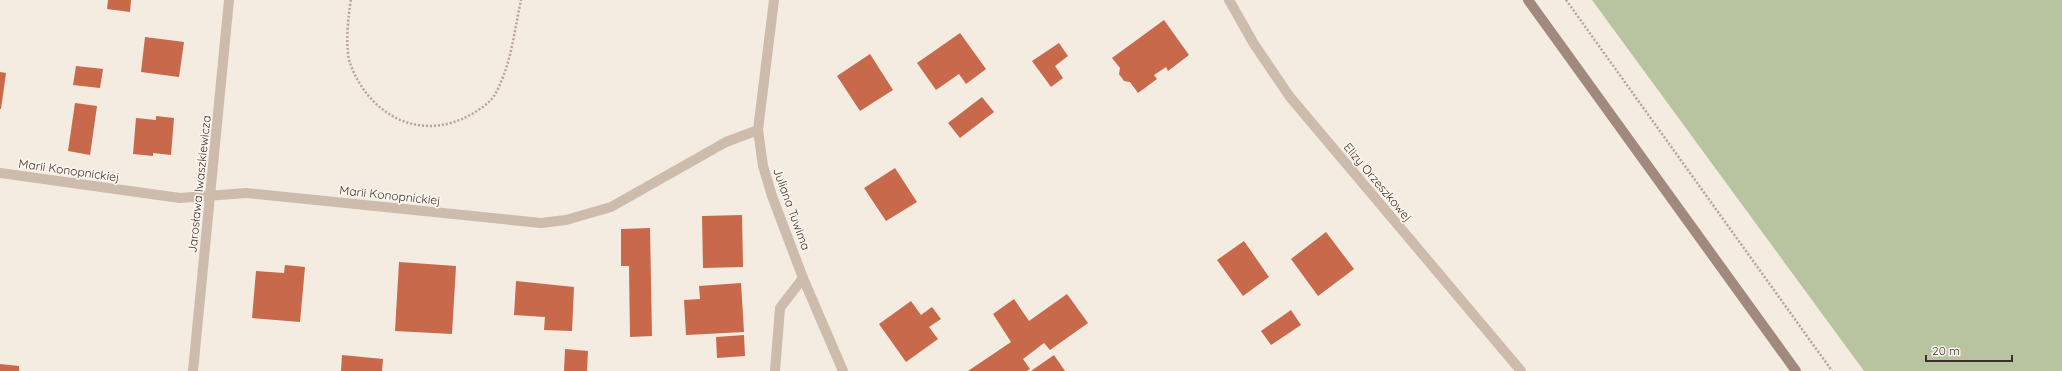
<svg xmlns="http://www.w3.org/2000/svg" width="2062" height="371" font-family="Quicksand,sans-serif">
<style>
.green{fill:#b8c4a0}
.building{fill:#c8694b}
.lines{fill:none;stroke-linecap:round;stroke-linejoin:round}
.path{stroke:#b9a596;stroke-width:2.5;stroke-dasharray:2 2;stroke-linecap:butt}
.lane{stroke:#cdbbac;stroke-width:10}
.street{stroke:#cdbbac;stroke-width:10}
.secondary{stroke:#a18a7d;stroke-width:10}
.labels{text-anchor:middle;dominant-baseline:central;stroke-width:3.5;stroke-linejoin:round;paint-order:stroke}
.street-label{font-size:12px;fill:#3b302b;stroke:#fbf5ee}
</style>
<rect width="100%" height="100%" fill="#f4ebe1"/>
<path class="green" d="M1592,0H2062V371H1864Z"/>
<path class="building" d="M108,0H131L130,12L107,9Z
M1164,20L1189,55L1168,71L1166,67L1154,75L1157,79L1138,93L1130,82L1124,81L1119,74L1120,68L1112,58Z
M960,33L986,69L966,84L959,74L936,90L917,63Z
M145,37L184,42L179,77L141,72Z
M1059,43L1068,56L1055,66L1063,78L1051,87L1032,61Z
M870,54L893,90L860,111L837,76Z
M76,66L103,69L100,88L73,85Z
M0,72L6,73L1,109H0Z
M982,97L994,112L960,138L948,123Z
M75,103L97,106L90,155L68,151Z
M156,116L174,118L171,155L153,153V156L133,154L136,118L156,120Z
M895,168L917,202L886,221L864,188Z
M742,215L743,267L703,268L702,216Z
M650,228L652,336L630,337L629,266H621V229Z
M1326,232L1354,269L1318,296L1291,259Z
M1244,241L1269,277L1243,296L1217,260Z
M399,262L456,266L452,334L395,331Z
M285,265L305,267L300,322L252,318L256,271L284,273Z
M516,281L574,287L572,331L544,330L545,317L514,315Z
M741,283L744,332L686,335L684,300L700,299L699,286Z
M1067,294L1088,323L1050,350L1044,343L1023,359L1030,369L1027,371H968L1011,342L993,314L1014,299L1029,321Z
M911,301L921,315L932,307L941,319L929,327L938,339L906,362L879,324Z
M1291,310L1301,325L1271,345L1261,331Z
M744,335L745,356L717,358L716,337Z
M565,349L588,351L587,371H564Z
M342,355L383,359L382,371H341Z
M1054,355L1065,371H1031Z
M0,364L19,366V371H0Z"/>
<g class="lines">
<path class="path" d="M351,0C348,15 345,50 350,63C367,111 413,140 462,119C473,114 487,106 494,96C511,67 514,32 521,0
M1566,0L1832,371"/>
<path class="lane" d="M775,371L780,308L803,278"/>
<path class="street" d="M774,0L758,130L763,166L772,196L803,278L843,371
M1229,0L1254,44L1290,97L1521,371
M0,173L180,198L246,193L541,223L566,220L611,207L726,142L758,130
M193,371L229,0"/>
<path class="secondary" d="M1528,0L1796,371"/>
</g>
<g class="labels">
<g class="street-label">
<text transform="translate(69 170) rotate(8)">Marii Konopnickiej</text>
<text transform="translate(1378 182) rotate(50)">Elizy Orzeszkowej</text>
<text transform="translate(199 184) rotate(-84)">Jarosława Iwaszkiewicza</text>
<text transform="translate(390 195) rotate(6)">Marii Konopnickiej</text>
<text transform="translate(792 209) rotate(70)">Juliana Tuwima</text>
</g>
</g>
<path d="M1926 355v6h86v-6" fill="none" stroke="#3b302b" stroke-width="2"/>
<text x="1932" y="355" font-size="12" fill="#3b302b" stroke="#fbf5ee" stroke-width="3" paint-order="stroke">20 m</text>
</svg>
